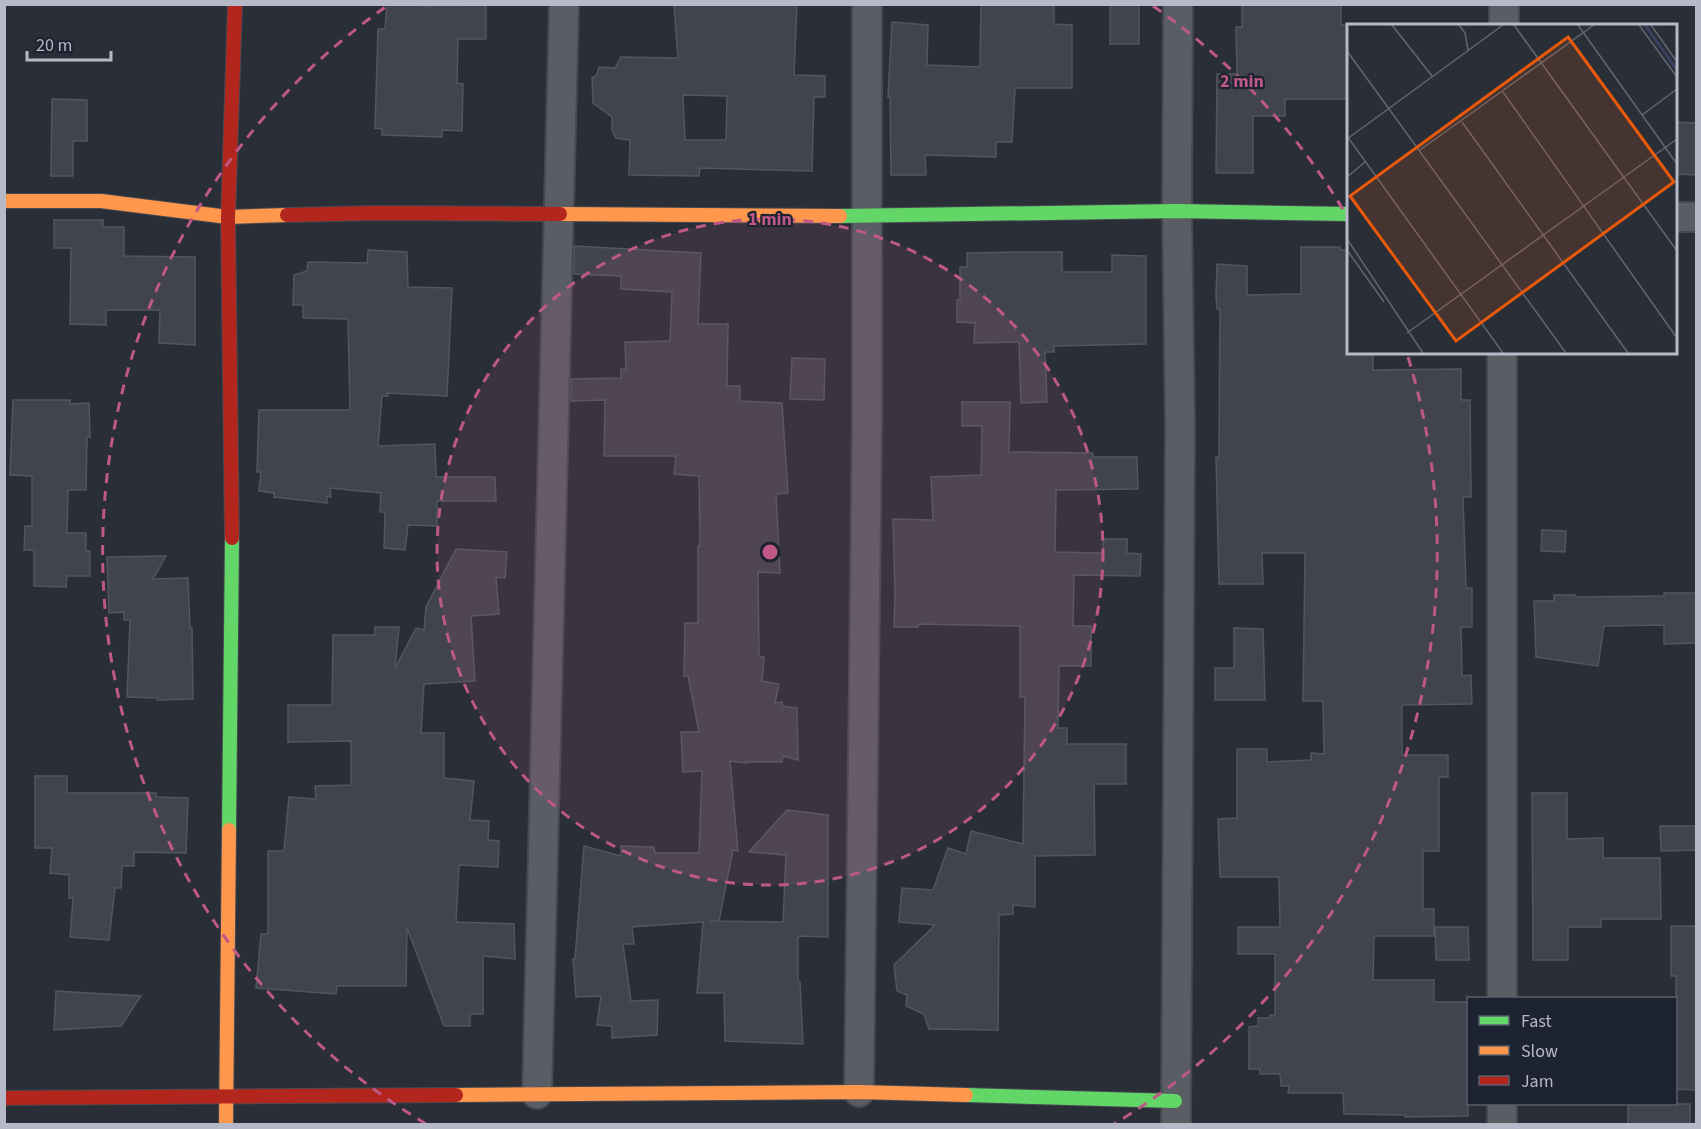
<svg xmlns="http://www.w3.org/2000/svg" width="1701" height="1129" font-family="'Source Sans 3',sans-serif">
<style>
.building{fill:#41444c;stroke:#52565f;stroke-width:1.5;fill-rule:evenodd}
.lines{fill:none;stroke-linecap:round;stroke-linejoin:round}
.street-casing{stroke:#464950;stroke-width:32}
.fast-casing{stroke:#464950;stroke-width:16}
.slow-casing{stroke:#464950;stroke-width:16}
.jam-casing{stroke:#464950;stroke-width:16}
.street{stroke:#5b5d65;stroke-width:28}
.fast{stroke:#63d668;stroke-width:14}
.slow{stroke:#ff974d;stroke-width:14}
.jam{stroke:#b3261e;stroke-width:14}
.ring{fill:none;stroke:#bd5887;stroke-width:3;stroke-dasharray:10 8}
.inset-river{fill:none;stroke:#39425f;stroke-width:3}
.inset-road{fill:none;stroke:#626671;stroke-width:1.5}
.view{fill:#e8590c;fill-opacity:0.15;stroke:#e8590c;stroke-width:3}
.inset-edge{fill:none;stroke:#b5b9c8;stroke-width:3}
.centre{fill:#bd5887;stroke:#1e2331;stroke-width:3}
.ring-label{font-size:18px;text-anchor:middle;font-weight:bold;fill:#bd5887;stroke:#1e2331;stroke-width:4.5;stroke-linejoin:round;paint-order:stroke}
</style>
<rect width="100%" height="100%" fill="#2a2e37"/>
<path class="building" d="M387,4H420V6L486,5V39H458L457,83L463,84L462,131L442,130V137L382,135V129L375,128L378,29H385Z
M674,4H797L794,75L825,76V97H814L812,171L700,168L699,176L629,175L630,140L616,138L612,130V117L593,103L592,78L597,75L599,67L615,68L621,57L678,58ZM683,95L727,96L726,140H685Z
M981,4L1054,5V24L1072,25V88H1015L1012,142H996V157L925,155L926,175H891L890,97H888L892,22L928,25L927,65L980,67Z
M1110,4H1139V44H1110Z
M1242,4H1341V25H1348V99H1285V116H1253V173H1216L1217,74H1237L1236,27H1242Z
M52,99L87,100V141H73V176H51Z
M1676,122L1696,123V175L1676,174Z
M54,220H103V227H124V256L195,257V345L159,343L160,310H106V325L70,324L71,248H54Z
M574,246L701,253L698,324H728L727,386H740V401L782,403L788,493L776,494L780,573L758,572L759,656L764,657L762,681L779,684L775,703L782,702V706L797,708L798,760L783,756L782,762H747L746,763L730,761L738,851L733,850L719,921H710L783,922L786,855L749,852L787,810L828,815V937L798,936V982H800L803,1044L725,1041L724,993H697L703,922L632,927L634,944H623L631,1001L658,1000L657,1035L612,1038V1026L597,1025L601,996L576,997L573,959H575L584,846L621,856V846L654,847L655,853H699L702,771L683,772L681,732H699L688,676H684L685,623H698V546H700L699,476L674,474L676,456H604L605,400L571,401V379L621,378V369H626L625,342L670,341L672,292L621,289V276L574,274Z
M1301,247H1340V250H1348V352H1373V370L1461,369V400H1470L1471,497H1463L1466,588H1472V627H1461L1462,676L1471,675L1472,704L1402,705V755H1448V777H1439V851H1423V909H1434V936H1374L1373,980H1434V1002H1468V1116L1405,1117V1115L1344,1114L1343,1093H1288L1289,1086H1281L1280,1074H1260V1069H1249V1027L1258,1026V1018H1270V1015H1275V954H1238V927H1280L1279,877H1220L1218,819L1237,818V749H1267V762L1311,760V753L1324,754L1323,701H1303L1305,553H1262L1263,584H1219L1216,457H1219L1220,309H1217L1216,296L1217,264L1247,266V295L1301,294Z
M368,250L407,252L408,287L452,288L447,396L387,393L388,396H382L378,446L435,444L436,477H495L496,501H437V526L408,525L405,550L384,548L385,512H380L381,493L330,488L331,497L327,496V503L274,497V493L259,491L261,472H257L259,410H350L348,319L303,318V305H293L294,275L307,271L308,262L367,263Z
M1019,252H1062V272H1112V255L1146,256V344L1054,346V352H1045L1047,402L1021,403L1019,342L974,343L975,323L957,322V300H960V267H967V253Z
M792,358L825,359L824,400L790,399Z
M13,400H70V404L89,403L90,437H87L86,490H68L67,533H86V551H90V576H67L66,587L34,586V550H24L25,526H32V476L10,475Z
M962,402H1010L1009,452L1093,453V457H1137L1138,489L1056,490L1055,552L1103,553V539H1127V553L1141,554L1140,576L1074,575L1073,626H1091V666H1059L1058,728H1067V744H1126V784H1094L1095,855L1035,856V907L1013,905V914L999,915L998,1030L929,1029L924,1014L906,1006L907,995L897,991L894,965L935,925L899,922L902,888L933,890L948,848L966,854L971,831L1023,844L1025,697H1020V626L918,624V627H894L895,594L893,519L933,520L931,477L981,475L982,426H962Z
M1542,530L1566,531L1565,552L1541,551Z
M456,549L507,552L505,578L496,577L499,614L471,616L475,681L424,684L421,733H444V778L474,781L470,820L489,821L488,840L499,841L498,867L459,865L456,922L514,924L515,959L483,956V1014H470V1026H444L407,928L406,986H337L336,994L256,988L261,934H268V851H284L289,797L316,799L315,786L351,785V741L288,742V705H332L333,635H375V627H399L395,668L416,628L424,630L426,607Z
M166,556L153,579L188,578L190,628H192L193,699L157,700V698L127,697L130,620H124V612L109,613L107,557Z
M1664,593H1696V643L1664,644V625L1604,626L1598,666L1536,657L1534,601H1554V595H1575L1576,597L1664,596Z
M1234,628L1263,629L1265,700H1215V668H1234Z
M35,776H67V793H156V797L188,798L186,853L134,852V866H122L121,888H115L109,940L70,937L73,898H69V875L50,873L52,848H35Z
M1532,793H1567V839L1603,838V858H1660L1661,919H1601V927H1568V960H1533Z
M1660,826H1696V850L1661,851Z
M1671,926H1696V1090L1676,1089V976H1671Z
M1435,927H1468L1469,960H1436Z
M56,991L72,992L141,996L121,1026L54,1030Z
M1628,1104H1690V1125H1628Z"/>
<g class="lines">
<defs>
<path id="street" d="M1504,26V4
M1676,217H1696
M1502,998V352
M859,1092L867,423V4
M537,1094L564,4
M1176,1124L1180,425L1177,211L1178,4
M1502,1124V1104"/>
<path id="fast" d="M840,216L1177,211L1348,214
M229,830L232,538
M966,1095L1175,1101"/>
<path id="slow" d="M4,201H101L228,217L287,215
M560,214L840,216
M456,1095L859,1092L966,1095
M226,1124L229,830"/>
<path id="jam" d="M287,215L376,213L560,214
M232,538L228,217L235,4
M4,1098L456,1095"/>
</defs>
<use href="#street" class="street-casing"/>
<use href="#fast" class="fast-casing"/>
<use href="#slow" class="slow-casing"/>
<use href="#jam" class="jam-casing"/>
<use href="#street" class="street"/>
<use href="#fast" class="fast"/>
<use href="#slow" class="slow"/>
<use href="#jam" class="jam"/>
</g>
<circle cx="770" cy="552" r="333" fill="#bd5887" fill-opacity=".12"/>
<g class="ring">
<circle cx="770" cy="552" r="333"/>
<path d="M426 1124A667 667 0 0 1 387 6M1153 6A667 667 0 0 1 1348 218M1408 357A667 667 0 0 1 1114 1124"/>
</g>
<g transform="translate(1347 24)">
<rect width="330" height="330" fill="#2a2e37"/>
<path class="inset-river" d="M298,1L330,46"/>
<path class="inset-road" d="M45,1L85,52M112,1L118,9L121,26M167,1L330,227M231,1L330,140M292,1L330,53M304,1L330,38M0,27L219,329M156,68L330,314M295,91L330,65M115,98L281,329M0,112L156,329M0,115L156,1M73,126L247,1M0,153L18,138M0,215L76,329M0,226L37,278M60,309L330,115"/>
<path class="view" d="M221,13L327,158L109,317L3,172Z"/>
<rect width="330" height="330" class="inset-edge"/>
</g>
<circle cx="770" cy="552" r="9" class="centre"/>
<g class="ring-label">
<text x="1242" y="87">2 min</text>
<text x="770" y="225">1 min</text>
</g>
<rect width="1701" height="1129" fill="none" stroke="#b5b9c8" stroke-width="12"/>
<rect x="1467" y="997" width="210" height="108" fill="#1e2331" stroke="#5a5f6d" stroke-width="1.5"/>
<rect x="1479" y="1016" width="30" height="9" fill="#63d668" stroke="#5a5f6d" stroke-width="1.5"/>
<text x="1521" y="1027" font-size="18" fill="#b5b9c8">Fast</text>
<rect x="1479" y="1046" width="30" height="9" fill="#ff974d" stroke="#5a5f6d" stroke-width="1.5"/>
<text x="1521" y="1057" font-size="18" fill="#b5b9c8">Slow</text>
<rect x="1479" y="1076" width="30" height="9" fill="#b3261e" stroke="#5a5f6d" stroke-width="1.5"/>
<text x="1521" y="1087" font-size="18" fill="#b5b9c8">Jam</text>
<path d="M27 51v9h84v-9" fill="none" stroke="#b5b9c8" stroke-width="3"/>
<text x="36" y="51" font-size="18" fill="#b5b9c8" stroke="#1e2331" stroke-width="4.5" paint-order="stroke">20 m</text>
</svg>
